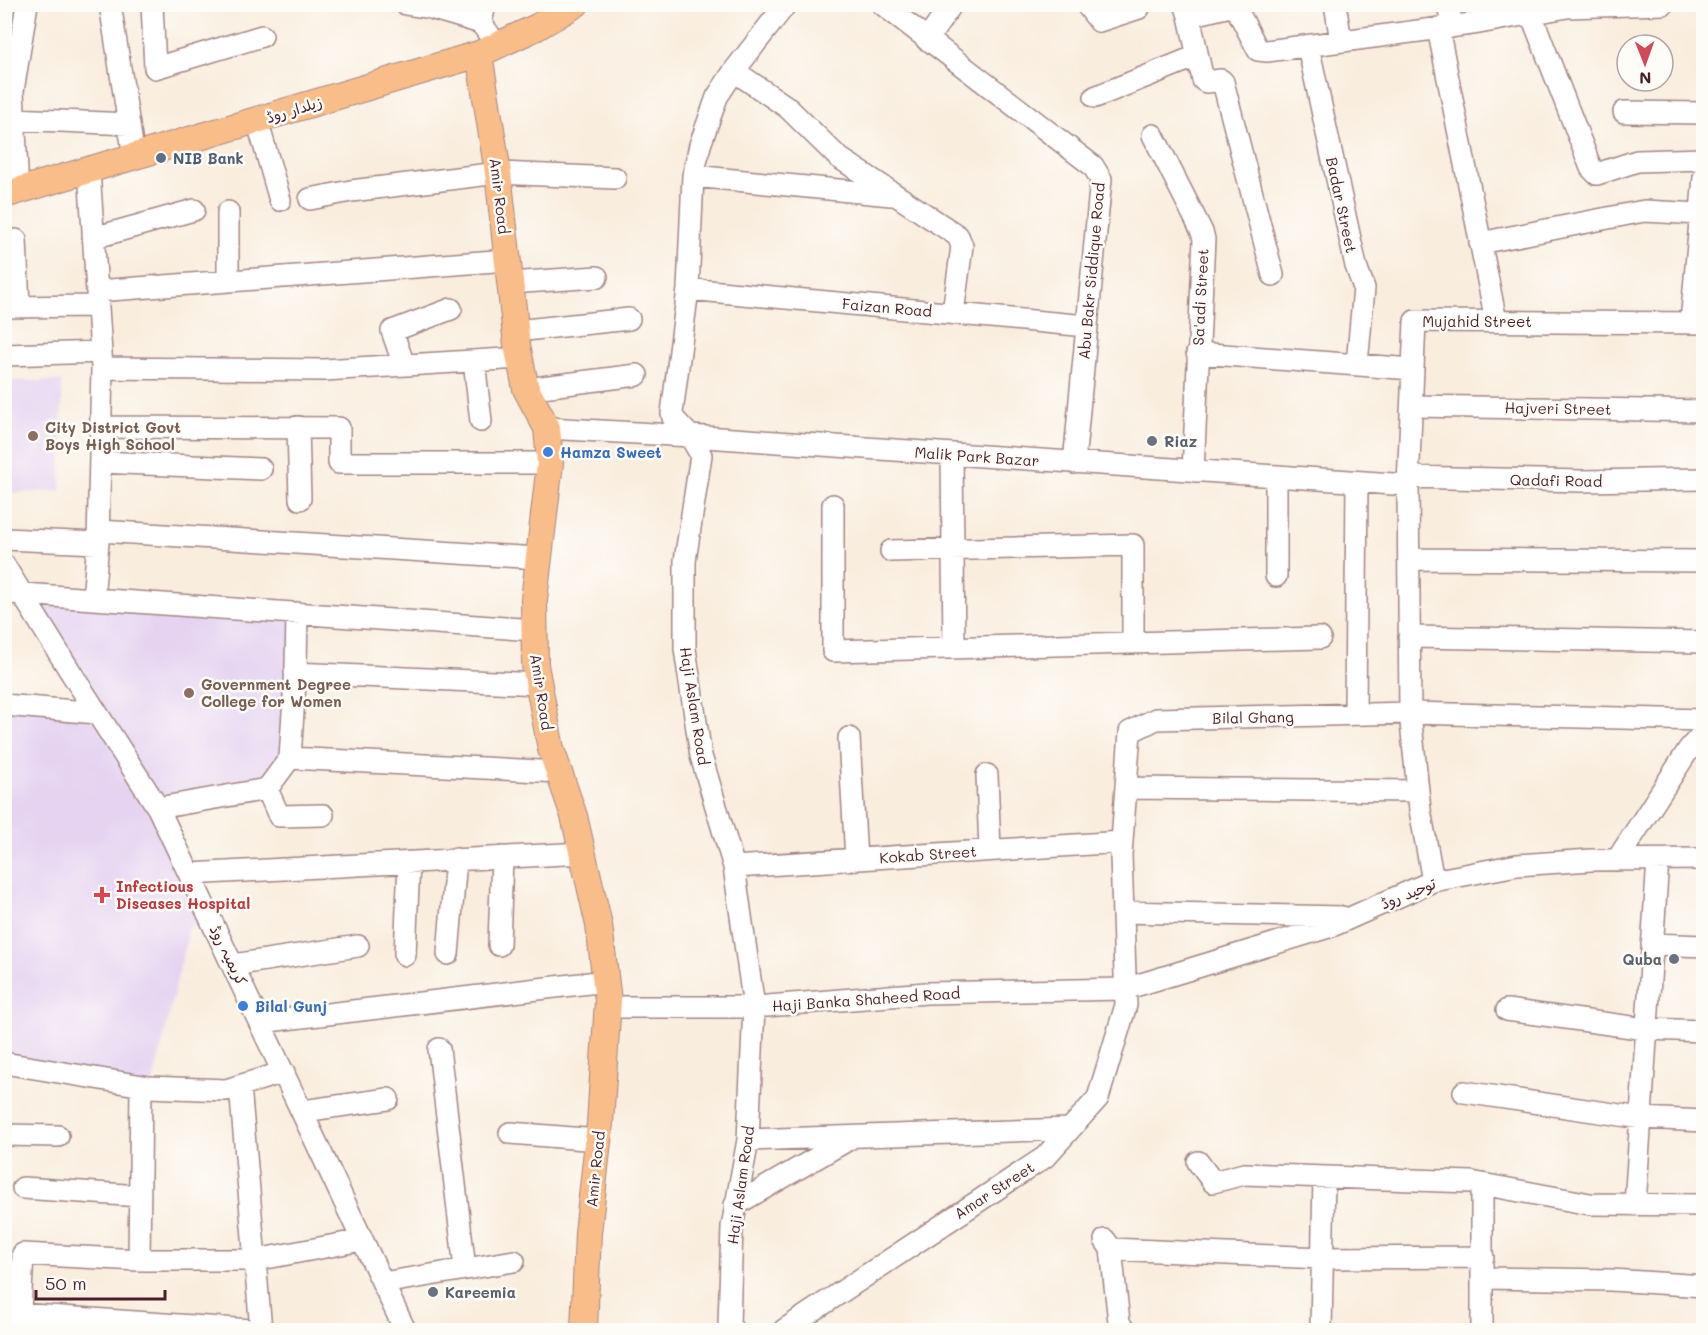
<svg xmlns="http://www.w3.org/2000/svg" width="1708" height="1335" font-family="Mali,'Playpen Sans Arabic',sans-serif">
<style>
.built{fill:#e5d3f1}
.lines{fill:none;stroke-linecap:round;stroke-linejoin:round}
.minor-casing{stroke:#a28684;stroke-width:24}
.major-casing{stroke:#a28684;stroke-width:28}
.minor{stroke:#fff;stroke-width:21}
.major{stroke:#f9bd89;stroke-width:26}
.service-dot{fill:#5c6f8a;stroke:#fdfcf7;stroke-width:2}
.education-dot{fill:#8d6e63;stroke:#fdfcf7;stroke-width:2}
.worship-dot{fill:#6b7280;stroke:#fdfcf7;stroke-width:2}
.shop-dot{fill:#3f7fe0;stroke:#fdfcf7;stroke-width:2}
.health-dot{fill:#e0444e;stroke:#fdfcf7;stroke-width:2}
.labels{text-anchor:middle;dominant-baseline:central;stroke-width:5;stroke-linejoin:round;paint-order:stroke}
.street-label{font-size:15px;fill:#4a1f2b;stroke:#fdfcf7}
.service-label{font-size:15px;font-weight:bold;fill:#4e5e75;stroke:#fdfcf7;text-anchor:start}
.education-label{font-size:15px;font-weight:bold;fill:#785e54;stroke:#fdfcf7;text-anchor:start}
.worship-label{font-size:15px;font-weight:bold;fill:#5b616d;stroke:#fdfcf7;text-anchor:start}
.shop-label{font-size:15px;font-weight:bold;fill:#366cbe;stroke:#fdfcf7;text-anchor:start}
.health-label{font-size:15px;font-weight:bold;fill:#be3a42;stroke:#fdfcf7;text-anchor:start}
</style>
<rect width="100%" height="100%" fill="#fdfcf7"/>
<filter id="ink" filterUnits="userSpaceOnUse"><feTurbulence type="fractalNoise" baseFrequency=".0167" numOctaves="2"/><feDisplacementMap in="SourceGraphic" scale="12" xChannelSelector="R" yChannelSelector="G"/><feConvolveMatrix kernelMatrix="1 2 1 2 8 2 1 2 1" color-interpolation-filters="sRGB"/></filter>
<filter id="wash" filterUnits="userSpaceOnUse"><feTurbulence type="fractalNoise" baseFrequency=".008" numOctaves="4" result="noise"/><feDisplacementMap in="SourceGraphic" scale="24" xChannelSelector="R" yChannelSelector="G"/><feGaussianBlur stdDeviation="1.35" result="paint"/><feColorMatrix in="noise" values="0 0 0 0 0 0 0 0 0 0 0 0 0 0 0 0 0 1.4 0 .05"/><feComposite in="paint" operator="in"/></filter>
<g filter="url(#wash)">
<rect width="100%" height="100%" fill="#f9edde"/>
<path class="built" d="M5,381H62L61,491L5,493Z
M21,593L297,613L290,758L267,789L158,808L210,916L189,929L152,1087L5,1063L4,703L96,713Z"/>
</g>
<g filter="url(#ink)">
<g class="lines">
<defs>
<path id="minor" d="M110,4L134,157
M152,4L155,68L262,36
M406,4L427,7L481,23
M485,4L481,23L489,34
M882,4L1093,166L1101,179L1074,463
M1086,4L1099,21L1139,8
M1185,4L1189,16L1234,5
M1234,4L1258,50L1267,51L1479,23L1567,7L1663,4
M1335,4L1341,41
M1448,4L1452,27
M1530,4L1531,14L1591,168L1597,174L1637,161L1704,159
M1189,16L1203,80L1206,82L1221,80L1223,82L1273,275
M1438,28L1496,321
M927,40L952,4
M1308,46L1356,266L1364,288L1357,364
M734,71L787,107L838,157L958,236L962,246L953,313
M1095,97L1197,56
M1624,112L1704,113
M14,119L129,124
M257,120L280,200
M1153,135L1202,232L1204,239L1193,471
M89,170L102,368L98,543L93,599L535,630
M693,176L891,195
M18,191L13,91L27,4
M310,199L351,191L498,173L615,178
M93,238L194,210
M16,240L19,306
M1480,243L1644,211L1700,214
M228,281V212
M510,283L597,277
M688,289L1087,326
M97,291L508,260
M4,307L98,306
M1691,323L1704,177
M516,331L629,319
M1197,353L1413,369
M4,355L101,352
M474,361L481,421
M404,365L392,331L451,309
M102,368L324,370L520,358
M526,389L637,375
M1412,406L1704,411
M101,427L339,428V463H550
M298,427L300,499
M547,428L690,436L1408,485
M952,454L954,648
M100,462L261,469
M1408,477L1582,481L1704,479
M833,505V651L1320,638
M99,531L539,558
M4,539L98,543
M891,551L1133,545V642
M1409,559L1704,561
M4,565L70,671L158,808L405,1330
M1276,576V476
M10,593L93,599
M1409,637L1704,642
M295,673L539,684
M4,705L97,713
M1355,714L1357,482
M849,738L856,859
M290,758L559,772
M987,775L990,850
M1126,788L1418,791
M267,789L279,816L323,815
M158,808L267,789L290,758L296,667L297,613
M1617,860L1689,749L1704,732
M734,867L1122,842
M190,874L583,853
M1433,881L1420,810L1410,713L1408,485L1415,321L1704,323
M1123,912L1342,917
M1652,944L1704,946
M499,945L502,857
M448,954L456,859
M405,955L409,862
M233,965L358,946
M608,1007H754L926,993L1125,989L1332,926L1433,881L1517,865L1591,860L1704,859
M1507,1010L1646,1029L1704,1031
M260,1022L606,981
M439,1049L465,1269
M4,1063L149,1087L226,1090L284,1072
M240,1086L261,1330
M1464,1092L1641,1118L1704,1121
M303,1111L388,1099
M510,1133L598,1140
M4,1135L58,1136
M748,1140L1070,1129
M1198,1162L1213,1182L1244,1174L1471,1182L1590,1204L1704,1205
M1482,1184V1330
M23,1188L140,1196
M735,1205L851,1138
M1635,1205L1658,860
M1105,1240L1111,1249L1119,1322L1124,1330
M1111,1249L1322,1258L1483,1257
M139,1260L141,1086
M1483,1278L1611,1280L1704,1286
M383,1283L514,1261
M4,1313L251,1330
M19,1330L23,1254L139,1260H256L362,1240
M733,1330L729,1325L732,1227L748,1140L754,1007L734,867L701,756L685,649V561L701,455L690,436L673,418L672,413L688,289L693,176L700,145L717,97L734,71L786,4
M784,1330L1045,1157L1098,1098L1126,1005L1121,855L1130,732L1156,719L1410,713L1704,720
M1321,1330L1324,1177"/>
<path id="major" d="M479,54L498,173L517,345L526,389L547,428L550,463L534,600L535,665L551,749L574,816L599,925L608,1001L600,1123L588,1233L584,1330
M4,195L479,54L537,27L576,4"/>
</defs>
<use href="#minor" class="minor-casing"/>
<use href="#major" class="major-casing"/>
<use href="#minor" class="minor"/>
<use href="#major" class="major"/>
</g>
</g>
<circle class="service-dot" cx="161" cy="158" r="6"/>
<g class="education-dot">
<circle cx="33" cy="436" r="6"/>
<circle cx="189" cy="693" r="6"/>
</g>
<g class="worship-dot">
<circle cx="1152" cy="441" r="6"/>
<circle cx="1674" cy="959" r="6"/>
<circle cx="433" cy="1292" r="6"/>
</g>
<g class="shop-dot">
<circle cx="548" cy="452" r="6"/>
<circle cx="243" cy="1006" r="6"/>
</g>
<path class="health-dot" d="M99 886h6v6h6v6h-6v6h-6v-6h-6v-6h6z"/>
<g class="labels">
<g class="street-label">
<text transform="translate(294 109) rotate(-17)">زیلدار روڈ</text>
<text transform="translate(500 196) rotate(83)">Amir Road</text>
<text transform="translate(1342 205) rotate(78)">Badar Street</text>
<text transform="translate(1091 271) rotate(-85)">Abu Bakr Siddique Road</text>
<text transform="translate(1200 297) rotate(-87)">Sa'adi Street</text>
<text transform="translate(887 307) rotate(5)">Faizan Road</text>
<text x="1477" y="321">Mujahid Street</text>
<text transform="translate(1558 408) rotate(1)">Hajveri Street</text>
<text transform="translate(977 456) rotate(4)">Malik Park Bazar</text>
<text transform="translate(1556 480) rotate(1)">Qadafi Road</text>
<text transform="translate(542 692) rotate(81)">Amir Road</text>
<text transform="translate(695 706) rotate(81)">Haji Aslam Road</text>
<text transform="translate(1253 717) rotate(-1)">Bilal Ghang</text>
<text transform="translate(928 854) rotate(-4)">Kokab Street</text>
<text transform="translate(1408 893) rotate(-22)">توحید روڈ</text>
<text transform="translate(229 955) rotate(64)">کریمیہ روڈ</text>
<text transform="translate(866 999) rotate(-4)">Haji Banka Shaheed Road</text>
<text transform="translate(595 1169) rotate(-84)">Amir Road</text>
<text transform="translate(740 1185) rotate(-82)">Haji Aslam Road</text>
<text transform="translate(994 1190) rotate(-33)">Amar Street</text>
</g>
<g class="service-label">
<text x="173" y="158">NIB Bank</text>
</g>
<g class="education-label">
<text x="45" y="427">City District Govt<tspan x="45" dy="17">Boys High School</tspan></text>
<text x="201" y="684">Government Degree<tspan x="201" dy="17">College for Women</tspan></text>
</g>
<g class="worship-label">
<text x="1164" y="441">Riaz</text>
<text x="1662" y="959" text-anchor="end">Quba</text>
<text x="445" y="1292">Kareemia</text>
</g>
<g class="shop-label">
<text x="560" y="452">Hamza Sweet</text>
<text x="255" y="1006">Bilal Gunj</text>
</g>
<g class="health-label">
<text x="116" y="886">Infectious<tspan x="116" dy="17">Diseases Hospital</tspan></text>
</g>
</g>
<rect width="1708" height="1335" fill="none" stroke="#fdfcf7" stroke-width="24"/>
<g transform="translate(1645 63) rotate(179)"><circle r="28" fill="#fdfcf7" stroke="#b5a4a5" stroke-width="1.5"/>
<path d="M0-4.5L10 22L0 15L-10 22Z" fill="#d1495b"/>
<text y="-9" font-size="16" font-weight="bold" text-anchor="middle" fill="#4a1f2b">N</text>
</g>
<path d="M36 1290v9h129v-9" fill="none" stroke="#4a1f2b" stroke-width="3"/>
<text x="45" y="1290" font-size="18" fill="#4a1f2b" stroke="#fdfcf7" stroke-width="4.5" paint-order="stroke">50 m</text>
</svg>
